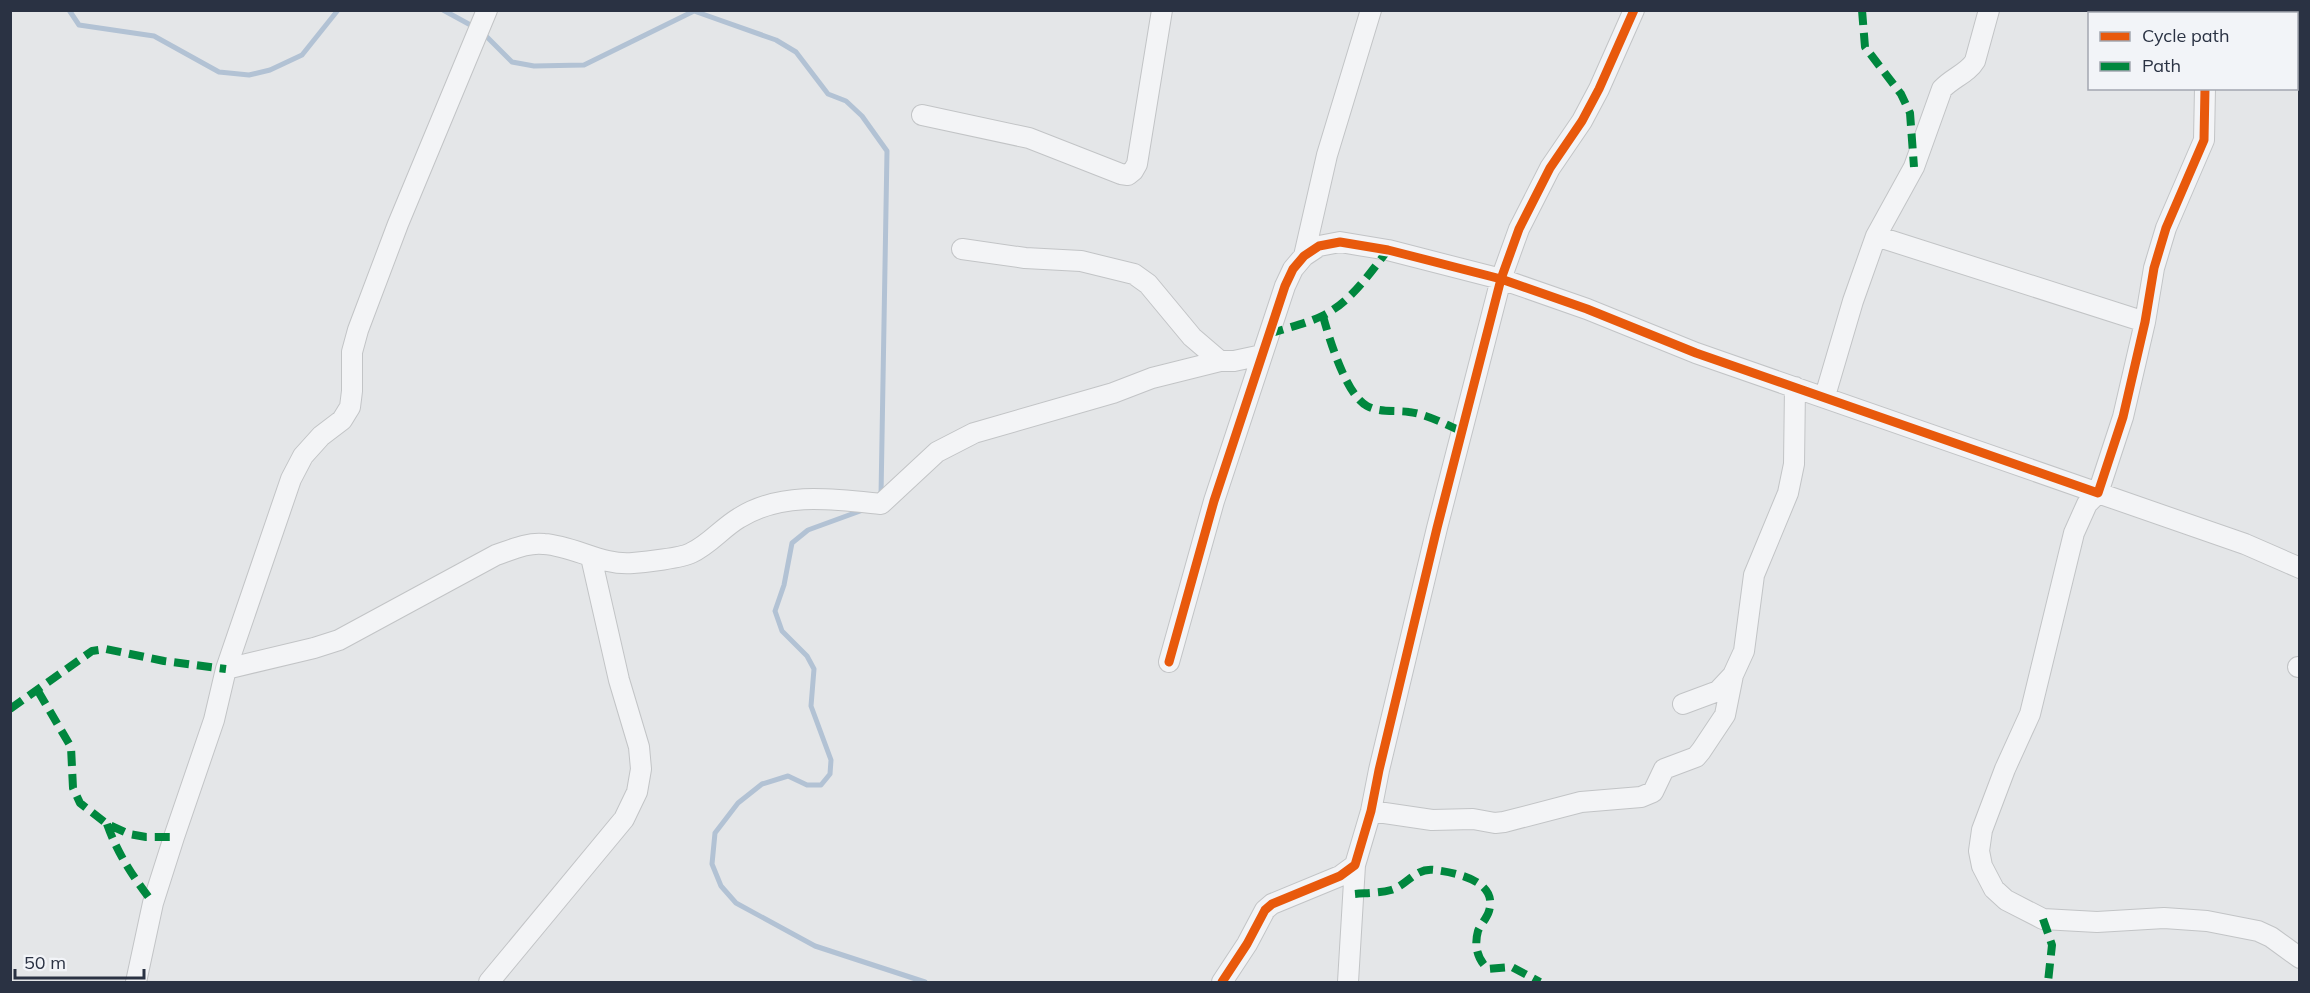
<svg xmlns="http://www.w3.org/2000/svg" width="2310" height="993" font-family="Mulish,sans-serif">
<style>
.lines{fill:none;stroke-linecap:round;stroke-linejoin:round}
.stream{stroke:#b2c2d4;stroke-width:5}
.street-casing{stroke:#c2c4c6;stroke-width:22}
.street{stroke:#f3f4f6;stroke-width:20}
.quiet{stroke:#00873e;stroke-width:8;stroke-dasharray:15 8;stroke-linecap:butt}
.cycleway-casing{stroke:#f2f4f8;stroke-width:13}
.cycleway{stroke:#e8590c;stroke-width:9}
</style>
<rect width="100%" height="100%" fill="#e4e6e8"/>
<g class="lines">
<path class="stream" d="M69,10L79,25L154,36L219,72L249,75L270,70L302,55L338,10
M443,10L476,28
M483,33L512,62L534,66L584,65L694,11L776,40L796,52L828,94L846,101L862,116L887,151L881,496
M863,510L808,530L792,543L784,585L775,611L782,631L807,656L814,669L811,706L831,760L830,774L821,785H807L788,776L762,784L738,803L715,833L712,864L721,886L736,903L815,946L925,982"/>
<defs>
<path id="street" d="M2182,10L2183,14
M922,115L1029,138L1121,174L1128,175L1133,171L1137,164L1162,10
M1876,236L2145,322
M962,249L1025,258L1081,261L1134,274L1148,284L1192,337L1220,361H1234L1262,355
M1304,256L1327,155L1371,10
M1825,396L1853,301L1876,236L1914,167L1942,89C1952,78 1968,73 1975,61L1989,10
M2300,568L2245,544L2098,493L2087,504L2074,533L2030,714L2005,769L1982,830L1979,851L1982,866L1994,889L2006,900L2043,919L2097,922L2164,918L2207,921L2258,931L2271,937L2300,958
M1169,662L1214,501L1285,286L1293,269L1304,256L1319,246L1340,242L1388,250L1501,279L1587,309L1696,353L2098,493L2123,417L2145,322L2154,268L2166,228L2204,140L2205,88
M2298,667H2300
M226,669L314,648L339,640L496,555C511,550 528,542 544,544C575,546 602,566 633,563C645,562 682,558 691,553C709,545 722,528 739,518C782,491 834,499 881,504L937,452L974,433L1113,393L1152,378L1220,361
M1683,704L1718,691L1733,675L1744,651L1754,575L1788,493L1794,464L1795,387
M1371,811L1432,820L1473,819L1495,823L1504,822L1581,802L1641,797L1653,792L1664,769L1696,757L1701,751L1725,715L1733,675
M136,982L153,903L174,837L214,720L226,669L291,479L303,456L321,436L342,420L350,407L352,391V352L358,330L398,224L487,10
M489,982L624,819L637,792L641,769L639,747L619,680L591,557
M1222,982L1247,944L1265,910L1272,904L1340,876L1355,865L1371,811L1379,770L1437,528L1501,279L1519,229L1550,168L1582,121L1599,89L1634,10
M1348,982L1355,865"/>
</defs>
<use href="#street" class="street-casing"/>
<use href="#street" class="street"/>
<path class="quiet" d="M1862,10L1865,47L1901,94L1910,113L1914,167
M1323,316C1329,338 1346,395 1367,406C1380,413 1395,410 1409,412C1426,414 1445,424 1461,431
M1269,334C1286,328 1305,324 1322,316C1351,302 1369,274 1388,250
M38,691L71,747L73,788L80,803L107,824L129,834L146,837H174
M10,709L92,651L106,649L164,661L226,669
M107,824C118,855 134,878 153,903
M1355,894C1366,893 1380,893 1391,890C1408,885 1415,867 1435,870C1457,873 1498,881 1489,911C1487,918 1481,924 1478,931C1474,945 1477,959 1488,969L1512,967L1540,982
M2043,919L2052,945L2048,982"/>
<defs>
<path id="cycleway" d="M1169,662L1214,501L1285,286L1293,269L1304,256L1319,246L1340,242L1388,250L1501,279L1587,309L1696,353L2098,493L2123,417L2145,322L2154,268L2166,228L2204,140L2205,88
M1222,982L1247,944L1265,910L1272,904L1340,876L1355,865L1371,811L1379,770L1437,528L1501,279L1519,229L1550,168L1582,121L1599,89L1634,10"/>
</defs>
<use href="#cycleway" class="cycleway-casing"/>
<use href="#cycleway" class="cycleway"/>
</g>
<rect width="2310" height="993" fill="none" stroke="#2a3243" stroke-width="24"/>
<rect x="2088" y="12" width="210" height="78" fill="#f2f4f8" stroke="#a2a6b0" stroke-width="1.5"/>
<rect x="2100" y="32" width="30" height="9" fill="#e8590c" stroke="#a2a6b0" stroke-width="1.5"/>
<text x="2142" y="42" font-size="18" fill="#2a3243">Cycle path</text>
<rect x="2100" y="62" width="30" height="9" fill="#00873e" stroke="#a2a6b0" stroke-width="1.5"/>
<text x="2142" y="72" font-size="18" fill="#2a3243">Path</text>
<path d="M15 969v9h129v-9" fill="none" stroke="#2a3243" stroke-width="3"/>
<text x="24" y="969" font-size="18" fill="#2a3243" stroke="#f2f4f8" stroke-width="4.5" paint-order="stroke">50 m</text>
</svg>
